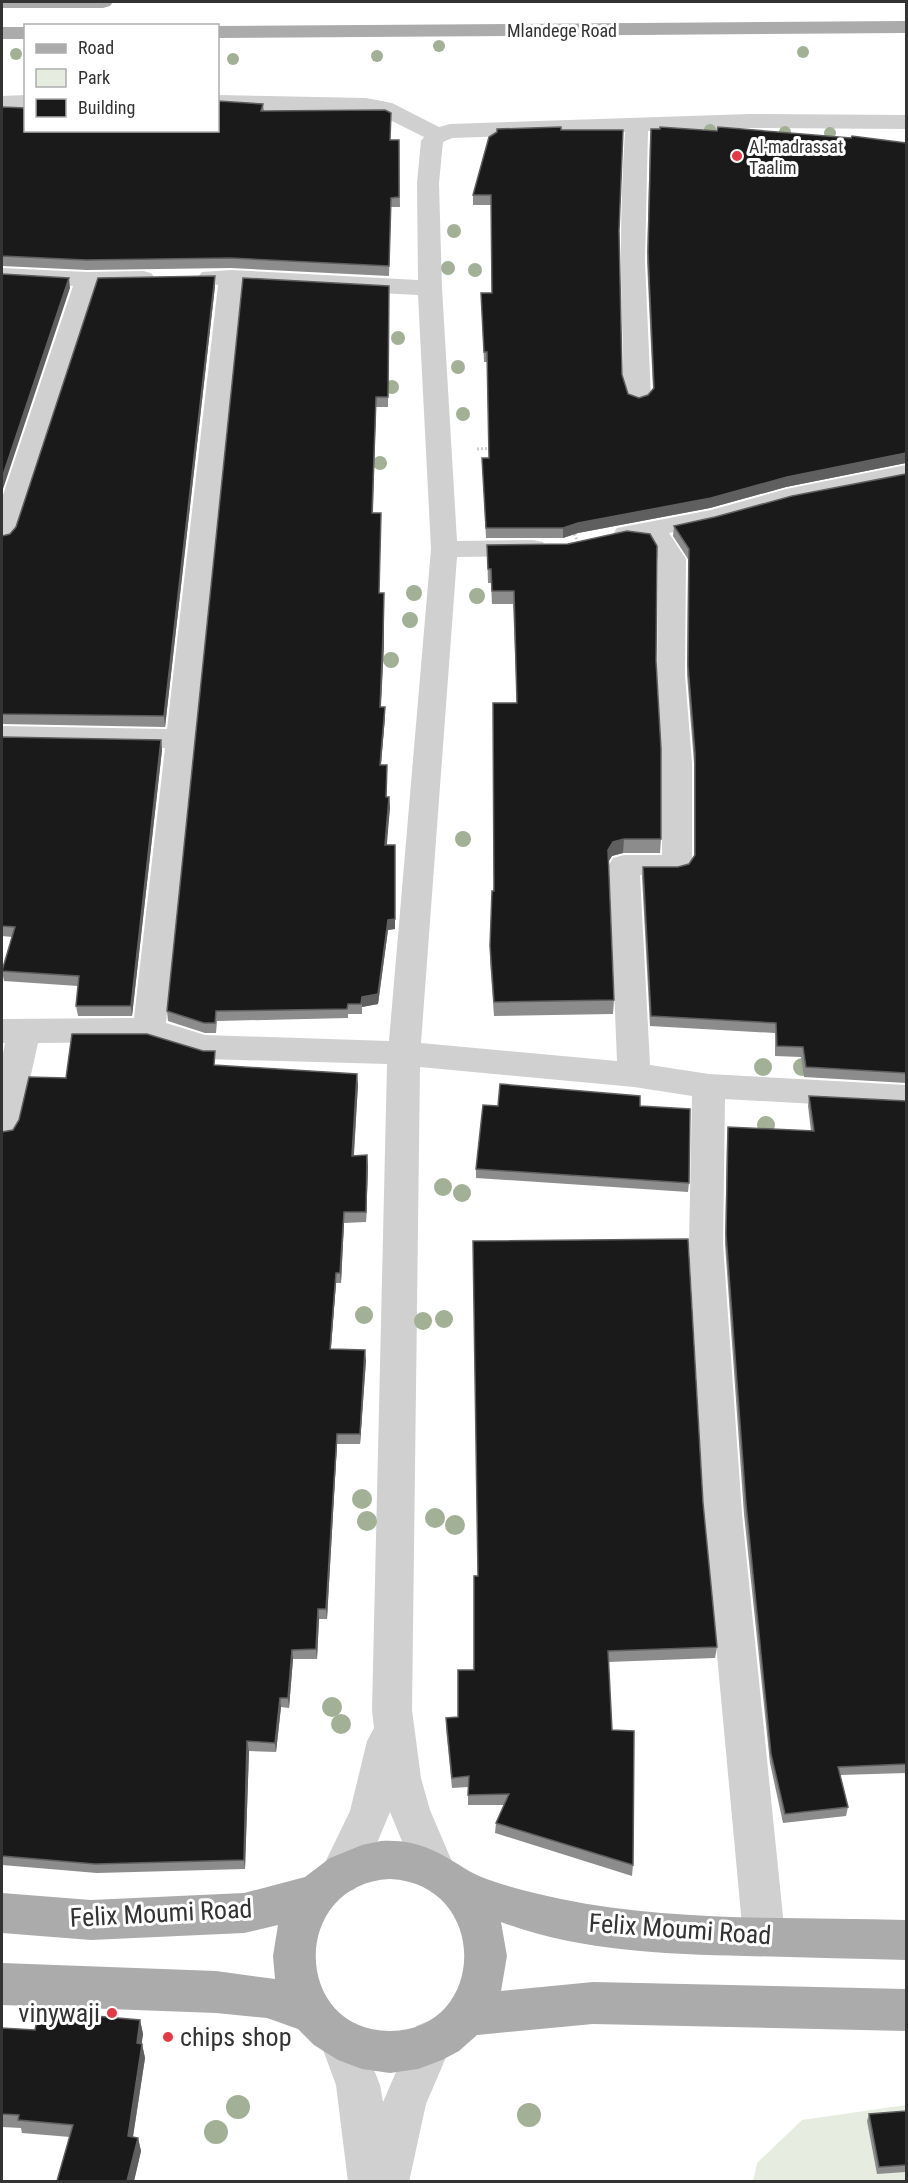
<svg xmlns="http://www.w3.org/2000/svg" width="908" height="2183" font-family="'Roboto Condensed',sans-serif">
<style>
.green{fill:#e6ecdf}
.lines{fill:none;stroke-linecap:round;stroke-linejoin:round}
.path{stroke:#cdcdcd;stroke-width:3;stroke-dasharray:2 2;stroke-linecap:butt}
.minor{fill:#d0d0d0;fill-rule:evenodd}
.major{fill:#ababab;fill-rule:evenodd}
.tree{fill:#a2b095}
.wall{fill:#8c8c8c}
.shaded-wall{fill:#5f5f5f}
.building{fill:#1a1a1a;stroke:#5f5f5f;stroke-width:1.5}
.poi-dot{fill:#e63946;stroke:#fff;stroke-width:2}
.labels{text-anchor:middle;dominant-baseline:central;stroke-width:6;stroke-linejoin:round;paint-order:stroke}
.far-street-label{font-size:18px;fill:#333;stroke:#fff}
.far-poi-label{font-size:18px;fill:#333;stroke:#fff;text-anchor:start}
.near-street-label{font-size:26px;fill:#333;stroke:#fff}
.near-poi-label{font-size:26px;fill:#333;stroke:#fff;text-anchor:end}
</style>
<rect width="100%" height="100%" fill="#fff"/>
<path class="green" d="M906,2105V2181L753,2182L757,2163L802,2120Z"/>
<g class="lines">
<path class="path" d="M477,449L494,448
M573,530L578,543"/>
<path class="minor" d="M26,95V109L2,108V96Z
M218,95L366,98L392,103L439,127L450,124L750,114L906,115V129L750,128L648,131L645,262L651,398L647,403L638,406L629,403C620,390 624,365 623,349C620,277 620,204 625,132L452,138L443,142L439,183L442,288L457,541L533,540L543,542L546,548L543,554L533,556L457,557L421,1043L617,1061L609,865L613,858L624,855H662V763L657,675L658,559L650,546L617,540L613,534L617,528L711,510L786,489L906,465V481L790,504L714,525L669,533L686,559L685,675L692,763V865L688,872L677,875H640L650,1065L709,1074L906,1085V1109L725,1099L723,1244L742,1514L785,1936L779,1950L764,1956L749,1950L743,1936L704,1514L689,1244L692,1096L634,1087L420,1067L412,1710L421,1778L430,1810L456,1871L450,1885L435,1891L420,1885L390,1812L372,1855L355,1889L340,1895L325,1889L319,1875L350,1811L367,1741L374,1728L372,1710L387,1064L205,1059L149,1042L38,1043L19,1129L14,1138L2,1141V1059L5,1043H2V1019L134,1018L165,748L2,745V726L167,729L218,285L202,282L198,277L202,272L231,270L418,280L417,183L421,141L424,137L378,114L366,112L218,109ZM242,286L418,295L431,549L389,1041L205,1035L166,1023Z
M2,268L87,272L143,271L151,273L155,278L151,283L97,286L15,536L11,542L2,544V498L73,286L2,282Z
M341,2018L356,2024L380,2085L383,2102L416,2026L431,2020L446,2026L453,2041L426,2104L409,2182H348L336,2085L319,2039L326,2024Z"/>
<path class="major" d="M2,2H113L110,6L103,8H2Z
M906,21V33L218,38V26Z
M2,27H26V39H2Z
M381,1841C419,1839 438,1852 469,1871C490,1883 536,1894 561,1899C672,1922 792,1917 906,1920V1960C852,1959 799,1957 745,1956C663,1954 579,1951 501,1922L507,1956L501,1991L593,1982L906,1989V2031L593,2024L477,2035L459,2051L442,2060L418,2069L390,2073L362,2069L338,2060L314,2045L298,2029L267,2018L216,2013L2,2005V1963L216,1971L275,1979L273,1956L278,1925L244,1933L91,1940L2,1933V1893L91,1900L244,1893L305,1877L330,1858L362,1845ZM390,1879C490,1884 488,2030 390,2031C292,2031 290,1884 390,1879Z"/>
</g>
<g class="tree">
<circle cx="439" cy="46" r="6"/>
<circle cx="803" cy="52" r="6"/>
<circle cx="16" cy="54" r="6"/>
<circle cx="377" cy="56" r="6"/>
<circle cx="233" cy="59" r="6"/>
<circle cx="710" cy="130" r="6"/>
<circle cx="785" cy="132" r="6"/>
<circle cx="830" cy="133" r="6"/>
<circle cx="454" cy="231" r="7"/>
<circle cx="448" cy="268" r="7"/>
<circle cx="475" cy="270" r="7"/>
<circle cx="398" cy="338" r="7"/>
<circle cx="458" cy="367" r="7"/>
<circle cx="392" cy="387" r="7"/>
<circle cx="463" cy="414" r="7"/>
<circle cx="380" cy="463" r="7"/>
<circle cx="414" cy="593" r="8"/>
<circle cx="477" cy="596" r="8"/>
<circle cx="410" cy="620" r="8"/>
<circle cx="391" cy="660" r="8"/>
<circle cx="463" cy="839" r="8"/>
<circle cx="763" cy="1067" r="9"/>
<circle cx="802" cy="1067" r="9"/>
<circle cx="766" cy="1125" r="9"/>
<circle cx="443" cy="1187" r="9"/>
<circle cx="462" cy="1193" r="9"/>
<circle cx="364" cy="1315" r="9"/>
<circle cx="444" cy="1319" r="9"/>
<circle cx="423" cy="1321" r="9"/>
<circle cx="362" cy="1499" r="10"/>
<circle cx="435" cy="1518" r="10"/>
<circle cx="367" cy="1521" r="10"/>
<circle cx="455" cy="1525" r="10"/>
<circle cx="332" cy="1707" r="10"/>
<circle cx="341" cy="1724" r="10"/>
<circle cx="238" cy="2107" r="12"/>
<circle cx="529" cy="2115" r="12"/>
<circle cx="216" cy="2132" r="12"/>
</g>
<path class="wall" d="M263,104L264,111L391,140H399L400,207H391L389,276L231,268L87,270L2,266V107L23,108Z
M561,130L619,231L622,375L628,394L639,398L648,395L653,389L647,262L650,138L906,143V464V463L786,487L710,508L578,533L563,538H486L482,458H489L487,362H484L481,293H492L491,205H473V195Z
M215,286L165,727L2,724V536L10,534Z
M389,286L388,407H376L373,513H381L379,593L384,645L381,707H385V717L381,765L387,775L386,797H389L390,807L386,845L395,929L388,930L378,1004L362,1007V1014H348V1018L217,1021L216,1033H205L168,1021L167,1011Z
M906,474V1083L804,1077L801,1057L775,1056V1033L650,1026L642,877L643,867H678L689,864L694,856V763L687,675L688,559L673,536L674,526L715,517Z
M487,545L656,661L661,839L660,853H623L612,856L608,862L614,1000L613,1014L494,1016L490,960L492,891H493L517,703L513,604H492L491,583H488Z
M2,737L161,740L162,750L132,1016H78L76,1006L78,986L4,981L2,971L12,937L2,936Z
M216,1065L358,1084L354,1155L368,1166L366,1222L344,1223L341,1283H336L331,1349L366,1360L360,1444H337L327,1619H319L317,1659H293L289,1708L281,1707L276,1752L249,1751L245,1869L97,1873L2,1865V1132L13,1130L66,1078Z
M809,1096L906,1101V1773L840,1775L848,1807L846,1816L783,1823L770,1763L744,1514L725,1244L727,1137L728,1127L811,1131L808,1106Z
M498,1106H640L689,1183L688,1192L476,1178V1169Z
M703,1503L717,1647L715,1658L608,1662L612,1730L633,1865L632,1876L495,1833L496,1823L504,1805H468V1787L452,1788L446,1728V1718L458,1717L474,1670Z
M140,2020L143,2034L141,2044H142L145,2058L133,2137L138,2138L141,2151L134,2181H57L70,2137L22,2133L21,2128L2,2127V2028L35,2030Z
M906,2111V2172L877,2174L867,2121L869,2114Z"/>
<path class="shaded-wall" d="M215,276V286L165,727L164,716Z
M69,278L70,288L2,492V478Z
M376,397V407L372,523V513Z
M906,453V463L786,487L710,508L578,533L563,538V528L578,523L787,477Z
M384,593V645L380,717V707Z
M385,707V717L380,775V765Z
M161,740L162,750L132,1016L131,1006Z
M389,797L390,807L386,855L385,845Z
M624,839L623,853L612,856L607,864L608,850L613,842Z
M395,845V929L388,930L378,1004L362,1007V1014V997Z
M357,1074L358,1084L353,1166L352,1156Z
M367,1155L368,1166L366,1222V1212Z
M344,1212V1223L341,1283L340,1273Z
M336,1273V1283L330,1359V1349Z
M365,1350L366,1360L360,1444V1434Z
M337,1434V1444L327,1619L326,1609Z
M318,1609L319,1619L317,1659L316,1649Z
M292,1650L293,1659L289,1708L288,1698Z
M280,1698L281,1707L276,1752L275,1743Z
M247,1741L249,1751L245,1869L244,1860Z
M140,2020L143,2034L140,2057L137,2043Z
M142,2044L145,2058L131,2149L128,2136Z
M138,2138L141,2151L134,2181H127Z"/>
<path class="building" d="M218,101L263,104L261,111L385,110L391,113L390,140H399V197L391,198L389,266L230,258L86,260L2,256V107L26,108V130H218Z
M561,127V130H623L619,231L622,375L628,394L639,398L648,395L654,388L648,252L651,129H660V127L717,131L718,127L851,138L852,136L906,143V453L787,477L711,498L578,523L563,528H486L482,458H489L487,352H484L481,293H492L491,195H473L489,137L497,132V129Z
M2,274L69,278L2,478Z
M215,276L164,716L2,714V536L10,534L16,527L98,278Z
M243,278L389,286L388,397H376L372,513H381L379,593H384L383,635L380,707H385L380,765H387L386,797H389L385,845H395V919L388,920L378,994L362,997L361,1004H348L347,1009L216,1011L215,1023H204L167,1011Z
M906,474V1073L806,1067L803,1047L777,1046L776,1023L651,1016L643,867H678L689,864L695,855V753L688,665L689,549L674,526L715,517L792,496Z
M627,531L650,534L657,546L656,661L661,749V839H624L613,842L608,850L614,1000L494,1002L490,946L492,891H494L493,703H517L514,591H492L491,569H488L487,545L568,544Z
M2,737L161,740L131,1006H76L79,976L2,971L15,927L2,926Z
M72,1034H147L203,1051H215L214,1065L357,1074L352,1156L367,1155L366,1212H344L340,1273H336L330,1349L365,1350L360,1434H337L326,1609H318L316,1649L292,1650L288,1698H280L275,1743L247,1741L244,1860L95,1864L2,1856V1132L13,1130L19,1120L29,1077L66,1078Z
M500,1084L640,1096V1106L690,1109L689,1183L476,1169L483,1105L498,1106Z
M809,1096L906,1101V1764L838,1767L848,1807L785,1814L771,1754L746,1504L726,1234L728,1127L814,1131Z
M688,1239L703,1503L717,1647L608,1651L612,1730L634,1731L633,1865L496,1823L509,1794L468,1795L469,1776L452,1778L446,1718L458,1717V1670H474V1576H478L473,1241Z
M39,2011L140,2020L137,2043L142,2044L128,2136L138,2138L127,2181H57L73,2125L18,2120L19,2115L2,2114V2028L35,2030Z
M906,2111V2165L879,2167L869,2114Z"/>
<g class="poi-dot">
<circle cx="737" cy="156" r="6"/>
<circle cx="112" cy="2013" r="6"/>
<circle cx="168" cy="2037" r="6"/>
</g>
<g class="labels">
<g class="far-street-label">
<text x="562" y="30">Mlandege Road</text>
</g>
<g class="far-poi-label">
<text x="749" y="146">Al-madrassat<tspan x="749" dy="21">Taalim</tspan></text>
</g>
<g class="near-street-label">
<text transform="translate(161 1913) rotate(-3)">Felix Moumi Road</text>
<text transform="translate(680 1929) rotate(4)">Felix Moumi Road</text>
</g>
<g class="near-poi-label">
<text x="100" y="2013">vinywaji</text>
<text x="180" y="2037" text-anchor="start">chips shop</text>
</g>
</g>
<rect width="908" height="2183" fill="none" stroke="#333333" stroke-width="6"/>
<rect x="24" y="24" width="195" height="108" fill="#ffffff" stroke="#adadad" stroke-width="1.5"/>
<rect x="36" y="44" width="30" height="9" fill="#ababab" stroke="#adadad" stroke-width="1.5"/>
<text x="78" y="54" font-size="18" fill="#333333">Road</text>
<rect x="36" y="69" width="30" height="18" fill="#e6ecdf" stroke="#adadad" stroke-width="1.5"/>
<text x="78" y="84" font-size="18" fill="#333333">Park</text>
<rect x="36" y="99" width="30" height="18" fill="#1a1a1a" stroke="#adadad" stroke-width="1.5"/>
<text x="78" y="114" font-size="18" fill="#333333">Building</text>
</svg>
